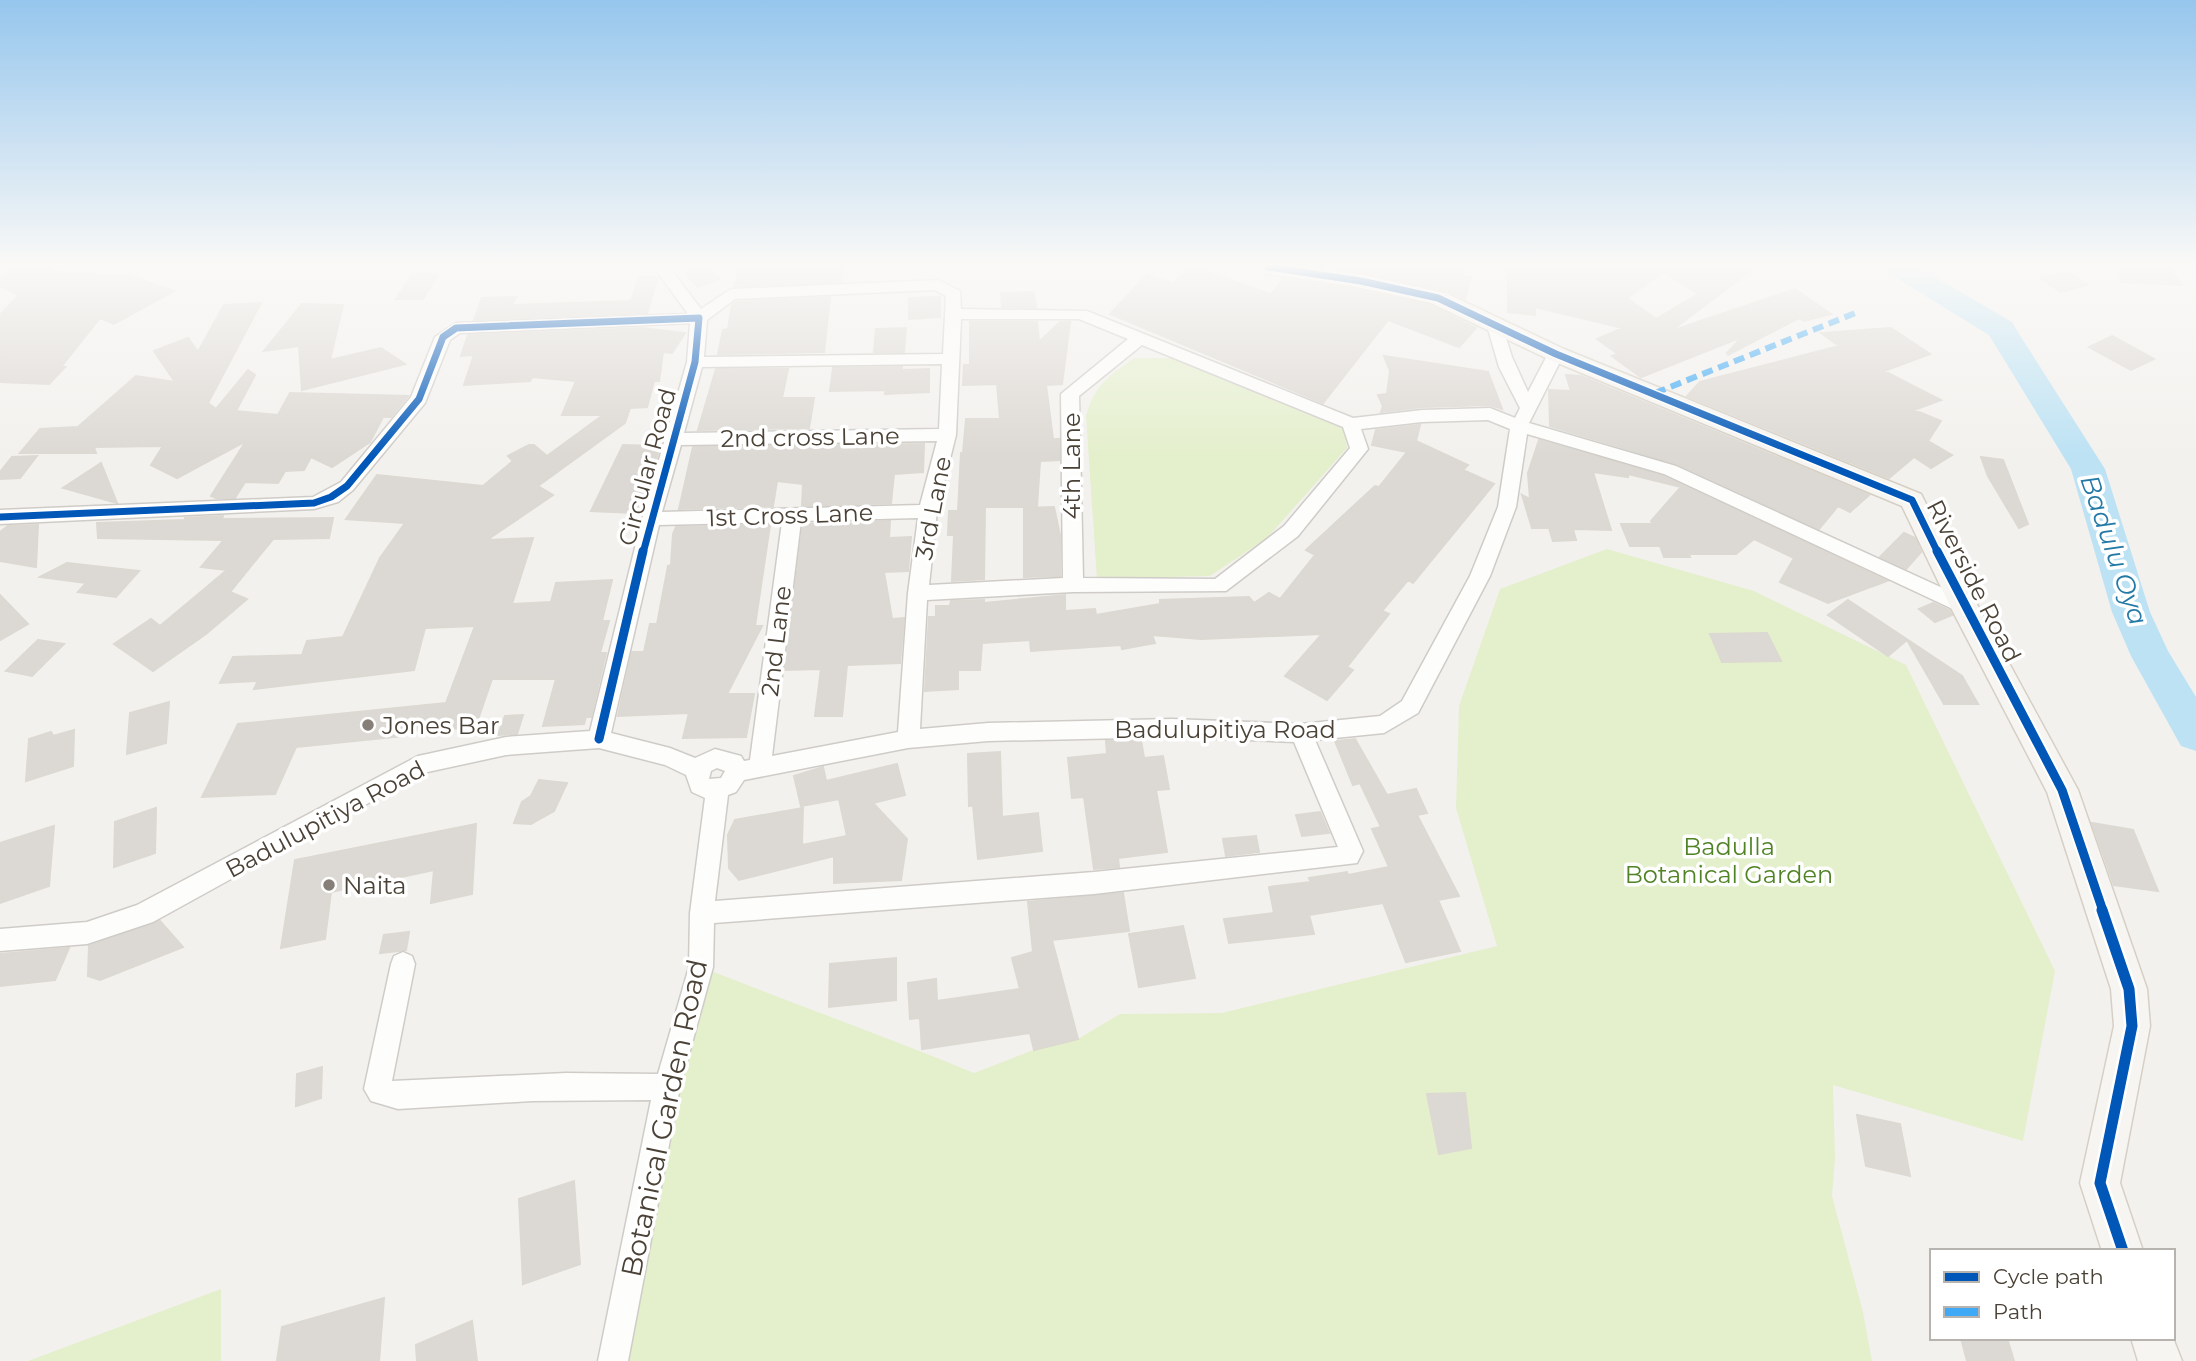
<svg xmlns="http://www.w3.org/2000/svg" width="2196" height="1361" font-family="Montserrat,sans-serif">
<style>
.green{fill:#e4efcc}
.lines{fill:none;stroke-linecap:round;stroke-linejoin:round}
.river{fill:#bce2f4;fill-rule:evenodd}
.building{fill:#dcd8d3;stroke:#dcd8d2;stroke-width:2;fill-rule:evenodd}
.street-casing{stroke:#cfccc8;stroke-width:3}
.secondary-casing{stroke:#d5cfc5;stroke-width:3}
.street{fill:#fdfdfc;fill-rule:evenodd}
.secondary{fill:#f7f5f1;fill-rule:evenodd}
.quiet{stroke:#3fa9f5;stroke-width:6;stroke-dasharray:11 6;stroke-linecap:butt}
.cycleway-far2-casing{stroke:#fff;stroke-width:10}
.cycleway-far1-casing{stroke:#fff;stroke-width:13}
.cycleway-casing{stroke:#fff;stroke-width:16}
.cycleway-far2{stroke:#0057b8;stroke-width:7}
.cycleway-far1{stroke:#0057b8;stroke-width:9}
.cycleway{stroke:#0057b8;stroke-width:11}
.poi-dot{fill:#867f77;stroke:#fff;stroke-width:2.5}
.labels{text-anchor:middle;dominant-baseline:central;stroke-width:7;stroke-linejoin:round;paint-order:stroke}
.street-label{font-size:24px;fill:#4b4237;stroke:#fff}
.poi-label{font-size:24px;fill:#4b4237;stroke:#fff;text-anchor:start}
.park-label{font-size:24px;fill:#508325;stroke:#fff}
.water-label{font-size:26px;font-style:italic;fill:#247aa6;stroke:#fff}
.near-street-label{font-size:28px;fill:#4b4237;stroke:#fff}
</style>
<rect width="100%" height="100%" fill="#f3f1ee"/>
<path class="green" d="M1134,358H1175L1344,429L1347,448L1267,538L1210,576L1097,579L1086,416C1095,384 1108,377 1134,358Z
M1607,549L1754,591L1906,665L2055,971L2023,1141L1833,1085L1835,1158L1832,1196L1863,1312L1872,1361H613L701,967C792,1003 884,1036 974,1073L1044,1046L1078,1039L1120,1014L1222,1013L1497,946L1456,808L1459,706L1500,589Z
M221,1289V1361H28Z"/>
<g class="lines">
<path class="river" d="M1883,267H1918L2012,322L2016,329L2105,469L2150,612L2168,651L2196,697V751L2181,746L2131,656L2112,612L2071,469L1989,335L1888,273Z"/>
</g>
<path class="building" d="M51,267L46,271L130,276L174,291L114,324L100,318L61,367H65L49,384L0,382V315L19,295L0,286V279L12,269Z
M702,267H708L720,279L698,287L685,273Z
M771,267H843L842,282L735,286L738,269Z
M1192,267L1271,294L1283,279L1361,291L1430,305L1476,328L1459,347L1388,320L1323,403L1110,314L1147,275L1173,283Z
M1328,267H1464L1461,276L1471,277L1465,299L1447,290Z
M1508,267H1756L1671,331L1795,289L1831,314L1804,321L1799,318L1728,355L1727,353L1742,337L1641,377L1612,356L1618,354L1597,339L1623,328L1535,307V315L1508,312ZM1663,272L1698,294L1656,319L1627,298Z
M2120,267H2168L2182,285L2120,282Z
M2067,271L2088,285L2061,292L2040,278Z
M412,274H438L423,299H396Z
M639,277H658L647,313L474,320L482,298L516,297L512,305L631,301Z
M1034,292L1036,308L1002,307L1001,293Z
M830,297L824,352L718,354L723,330L728,329L732,305L736,302Z
M940,297V317L909,319V298Z
M261,303L208,403L216,409L248,370L255,375L236,411L278,415L290,393L408,396L391,417H383L370,442L332,467L311,457L304,470L285,471L278,483L245,482L235,498H216L211,496L246,441L177,478L151,465L163,446L94,447L96,453H20L40,429L78,427L136,376L175,382L154,351L188,338L198,352L224,305Z
M302,304L343,305L330,360L381,348L405,364L302,390L299,346L264,351Z
M970,322H1037L1039,342L1060,322H1070L1062,384L1046,385L1053,439H1059V460L1040,461L1037,507H985L984,579L952,581L954,535H948L949,511H958L961,453H963L966,419H1000L997,384L963,385L964,365H970Z
M643,328L685,333L672,353L663,352L659,381H654L647,407L630,408L625,423L538,486L553,495L487,540L533,538L512,604L551,602L556,583L612,580L602,621H609L600,653H606L591,717H586L584,724L543,726L556,679H492L475,728L405,730L403,736L296,747L275,794L202,797L238,724L446,703L475,626L425,628L414,670L254,689L258,681L220,683L233,657L302,655L307,641L343,637L380,558L405,523L346,519L377,475L483,486L513,461L508,456L529,445H534L547,456L603,415H562L576,381L532,377L530,381L464,385L474,355L461,356L468,335Z
M906,328L904,352H874L876,329Z
M1891,328L1930,354L1884,371L1941,400L1914,410L1941,421L1928,441L1952,455L1931,468L1914,457L1889,478L1687,396L1700,382L1839,346L1821,333Z
M2112,336L2154,359L2131,370L2089,347Z
M1384,356L1488,372L1502,409L1490,405L1422,407L1381,412L1383,406L1378,395L1387,394L1390,371Z
M902,367V370L929,369V392L885,394L886,390L830,391L833,368Z
M716,369H788L782,398H814L809,428L698,430Z
M1566,375L1581,376L1869,495L1850,512L1838,506L1819,529L1677,464L1550,426L1549,390L1571,391Z
M1420,425L1416,441L1468,465L1463,470L1494,484L1413,583L1408,580L1382,611L1389,614L1347,667L1353,670L1327,700L1285,676L1322,634L1201,639L1152,635L1155,643L1122,649L1121,645L1031,651L1030,640L982,643L980,670H958V689L925,691L929,617H936V606H950L951,601L984,600V603L1065,595V611L1095,609L1096,615L1160,604V600L1249,597L1254,603L1269,593L1280,599L1315,555L1306,550L1375,486L1379,487L1407,452L1372,445L1376,430Z
M1539,440L1663,476L1887,581L1828,603L1780,582L1794,558L1754,539L1736,554H1689L1690,557H1664L1660,546H1630L1621,524H1653L1651,521L1681,487L1628,474V477L1593,472L1611,530L1573,529L1576,540L1553,541L1549,528H1532L1522,495L1530,499L1528,473Z
M924,444L923,472L894,474L891,503L802,506L803,484L777,481L773,506L679,509L693,447Z
M623,445L660,446L651,477L635,513L591,511Z
M37,456L20,478L0,479V472L12,457Z
M1981,457L2003,460L2028,524L2019,528L1988,476Z
M101,463L117,503L63,488Z
M1054,507L1060,535V576L1024,577V508Z
M223,516L222,519L333,518L329,538L273,539L230,592L247,599L206,634L153,671L114,644L151,619L160,626L227,570L201,567L224,540L98,538L97,523L185,520V518Z
M890,521L889,538L911,537L908,571L884,572L892,619L904,618L900,663L847,665L842,716H815L821,669L785,670L803,524Z
M38,525L36,567L0,561V532L8,526Z
M770,525L755,626H762L727,694H754L746,737L683,738L689,713L618,716L632,652H644L650,624H657L668,566L671,565L673,534L676,527Z
M1904,533L1915,538L1921,552L1906,569L1880,557Z
M67,563L139,571L116,597L78,592L86,583L40,577Z
M0,595L28,624L0,640Z
M1848,600L1962,676L1978,704H1944L1907,640L1888,656L1828,615Z
M1933,603L1949,610L1952,615L1935,622L1919,609Z
M1767,633L1781,661L1722,662L1710,634Z
M38,640L64,644L32,676L6,671Z
M169,702L166,743L127,754L130,713Z
M523,715L517,734L498,735L505,716Z
M74,730L73,766L26,781L29,739L51,732L53,736Z
M1355,739L1387,795L1416,789L1427,813L1417,815L1459,896L1438,900L1460,951L1406,962L1383,903L1309,915L1314,934L1229,943L1224,919L1274,913L1269,887L1311,882L1309,878L1347,872L1348,875L1389,867L1372,829L1381,827L1360,783L1353,785L1335,741Z
M1141,740L1144,758L1163,756L1169,789L1156,790L1167,852L1118,858L1119,867L1094,869L1084,797L1072,798L1068,758L1107,754L1106,741Z
M1000,752L1002,817L1038,813L1042,851L978,859L973,805L969,806L968,754Z
M897,764L905,795L873,803L907,839L901,880L834,883V856L739,880L729,868L728,835L735,820L803,808L802,845L847,836L839,799L801,806L794,776L823,767L826,781Z
M539,780L567,783L554,811L531,824L514,823L522,802L531,796Z
M156,808L155,853L114,867L115,822Z
M1320,812L1329,833L1302,836L1296,815Z
M2092,823L2133,830L2158,891L2114,885Z
M476,824L472,894L431,903L434,870L331,892L325,939L281,948L295,860Z
M54,826L49,886L0,903V843Z
M1256,836L1259,852L1226,856L1223,839Z
M1123,893L1129,931L1052,940L1078,1039L1034,1050L1030,1033L922,1049L920,1018L910,1019L908,983L936,979L937,1001L1020,989L1012,958L1033,952L1028,902Z
M160,921L183,947L100,980L88,976L89,946Z
M1183,926L1195,978L1139,987L1129,934Z
M409,932L406,950L380,953L384,935Z
M69,948L55,980L0,986V954Z
M896,958V1000L829,1007L830,964Z
M322,1067L321,1098L296,1106L297,1074Z
M1465,1093L1471,1148L1439,1154L1427,1094Z
M1857,1115L1900,1124L1910,1176L1866,1166Z
M574,1181L580,1264L523,1284L519,1199Z
M384,1298L379,1361H277L282,1327Z
M472,1321L477,1361H417L416,1345Z
M1961,1338H2007L2014,1361H1967Z"/>
<g class="lines">
<defs>
<path id="street" d="M654,267H669L701,309L731,289L938,280L960,291L961,309L1087,311L1353,418L1422,410L1490,408L1515,418L1520,408L1499,367L1486,322L1494,317L1500,319L1512,357L1528,392L1550,350L1556,349L1564,354L1529,423L1676,466L1971,601L1974,606L1971,611L1964,613L1957,611L1664,474L1527,434L1516,507L1490,576L1418,713L1384,733L1315,740L1363,851L1357,863L1094,894L714,923L713,967L680,1087L628,1361H598L651,1100L532,1101L398,1109L371,1101L364,1089L391,964L394,956L403,952L412,956L415,964L392,1081L566,1073L658,1074L689,967L690,913L705,798L692,792L686,775L665,765L599,748L506,755L423,773L153,922L87,944L0,951V929L87,922L137,905L418,756L506,737L590,731L642,519L687,362L690,323L460,333L450,340L425,403L353,490L338,502L314,509L0,524V510L313,497L341,482L411,397L435,337L456,323L688,314ZM935,290L946,296L943,354L704,357L707,320L735,299ZM961,319H1079L1128,339L1061,394L1063,578L929,585L937,511L956,435ZM1142,345L1343,427L1350,448L1284,526L1215,579L1083,578L1079,396ZM942,364L939,429L684,433L702,367ZM1488,420L1510,429L1498,507L1470,576L1402,701L1380,716L1301,724L1172,719L988,723L920,729L927,600L1073,592L1226,591L1298,536L1368,449L1361,429L1422,422ZM937,441L920,505L662,512L681,445ZM918,518L908,593L898,732L772,756L801,521ZM782,522L750,760L744,761L741,756L715,749L695,758L670,748L611,733L659,525ZM1172,737L1294,742L1338,847L1094,872L715,901L728,795L736,792L744,780L908,748L988,741ZM717,768L725,771L721,778L709,779L711,771Z"/>
<path id="secondary" d="M1257,267H1310L1361,274L1446,293L1564,349L1921,494L1978,606L2078,790L2147,989L2150,1026L2120,1183L2143,1251H2102L2080,1183L2114,1026L2111,989L2047,792L1950,606L1902,506L1548,359L1431,303L1361,288L1268,274L1260,272Z
M2131,1338H2173L2182,1361H2138Z"/>
</defs>
<use href="#street" class="street-casing"/>
<use href="#secondary" class="secondary-casing"/>
<use href="#street" class="street"/>
<use href="#secondary" class="secondary"/>
<path class="quiet" d="M1655,393L1858,312"/>
<defs>
<path id="cycleway-far2" d="M1268,267L1361,281L1438,298L1556,354L1912,500L1938,553
M0,517L314,503L331,497L347,486L419,399L443,337L456,328L699,318L695,362L643,553"/>
<path id="cycleway-far1" d="M1937,551L2062,790L2103,911
M599,739L643,551"/>
<path id="cycleway" d="M2102,910L2129,989L2132,1026L2100,1183L2123,1251"/>
</defs>
<use href="#cycleway-far2" class="cycleway-far2-casing"/>
<use href="#cycleway-far1" class="cycleway-far1-casing"/>
<use href="#cycleway" class="cycleway-casing"/>
<use href="#cycleway-far2" class="cycleway-far2"/>
<use href="#cycleway-far1" class="cycleway-far1"/>
<use href="#cycleway" class="cycleway"/>
</g>
<linearGradient id="sky" x2="0" y2="1"><stop stop-color="#96c6ed"/><stop offset="0.58" stop-color="#faf9f7"/><stop offset="1" stop-color="#faf9f7" stop-opacity="0"/></linearGradient>
<rect width="2196" height="457" fill="url(#sky)"/>
<g class="poi-dot">
<circle cx="368" cy="725" r="7"/>
<circle cx="329" cy="885" r="7"/>
</g>
<g class="labels">
<g class="street-label">
<text transform="translate(810 437) rotate(-1)">2nd cross Lane</text>
<text transform="translate(1071 466) rotate(-90)">4th Lane</text>
<text transform="translate(647 467) rotate(-75)">Circular Road</text>
<text transform="translate(933 508) rotate(-79)">3rd Lane</text>
<text transform="translate(790 515) rotate(-2)">1st Cross Lane</text>
<text transform="translate(1974 581) rotate(63)">Riverside Road</text>
<text transform="translate(776 641) rotate(-83)">2nd Lane</text>
<text x="1225" y="729">Badulupitiya Road</text>
<text transform="translate(325 819) rotate(-28)">Badulupitiya Road</text>
</g>
<g class="poi-label">
<text x="382" y="725">Jones Bar</text>
<text x="343" y="885">Naita</text>
</g>
<g class="park-label">
<text x="1729" y="846">Badulla<tspan x="1729" dy="28">Botanical Garden</tspan></text>
</g>
<g class="water-label">
<text transform="translate(2114 550) rotate(71)">Badulu Oya</text>
</g>
<g class="near-street-label">
<text transform="translate(664 1118) rotate(-78)">Botanical Garden Road</text>
</g>
</g>
<rect x="1930" y="1249" width="245" height="91" fill="#ffffff" stroke="#b7b3af" stroke-width="2"/>
<rect x="1944" y="1272" width="35" height="10" fill="#0057b8" stroke="#b7b3af" stroke-width="2"/>
<text x="1993" y="1284" font-size="21" fill="#4b4237">Cycle path</text>
<rect x="1944" y="1307" width="35" height="10" fill="#3fa9f5" stroke="#b7b3af" stroke-width="2"/>
<text x="1993" y="1319" font-size="21" fill="#4b4237">Path</text>
</svg>
